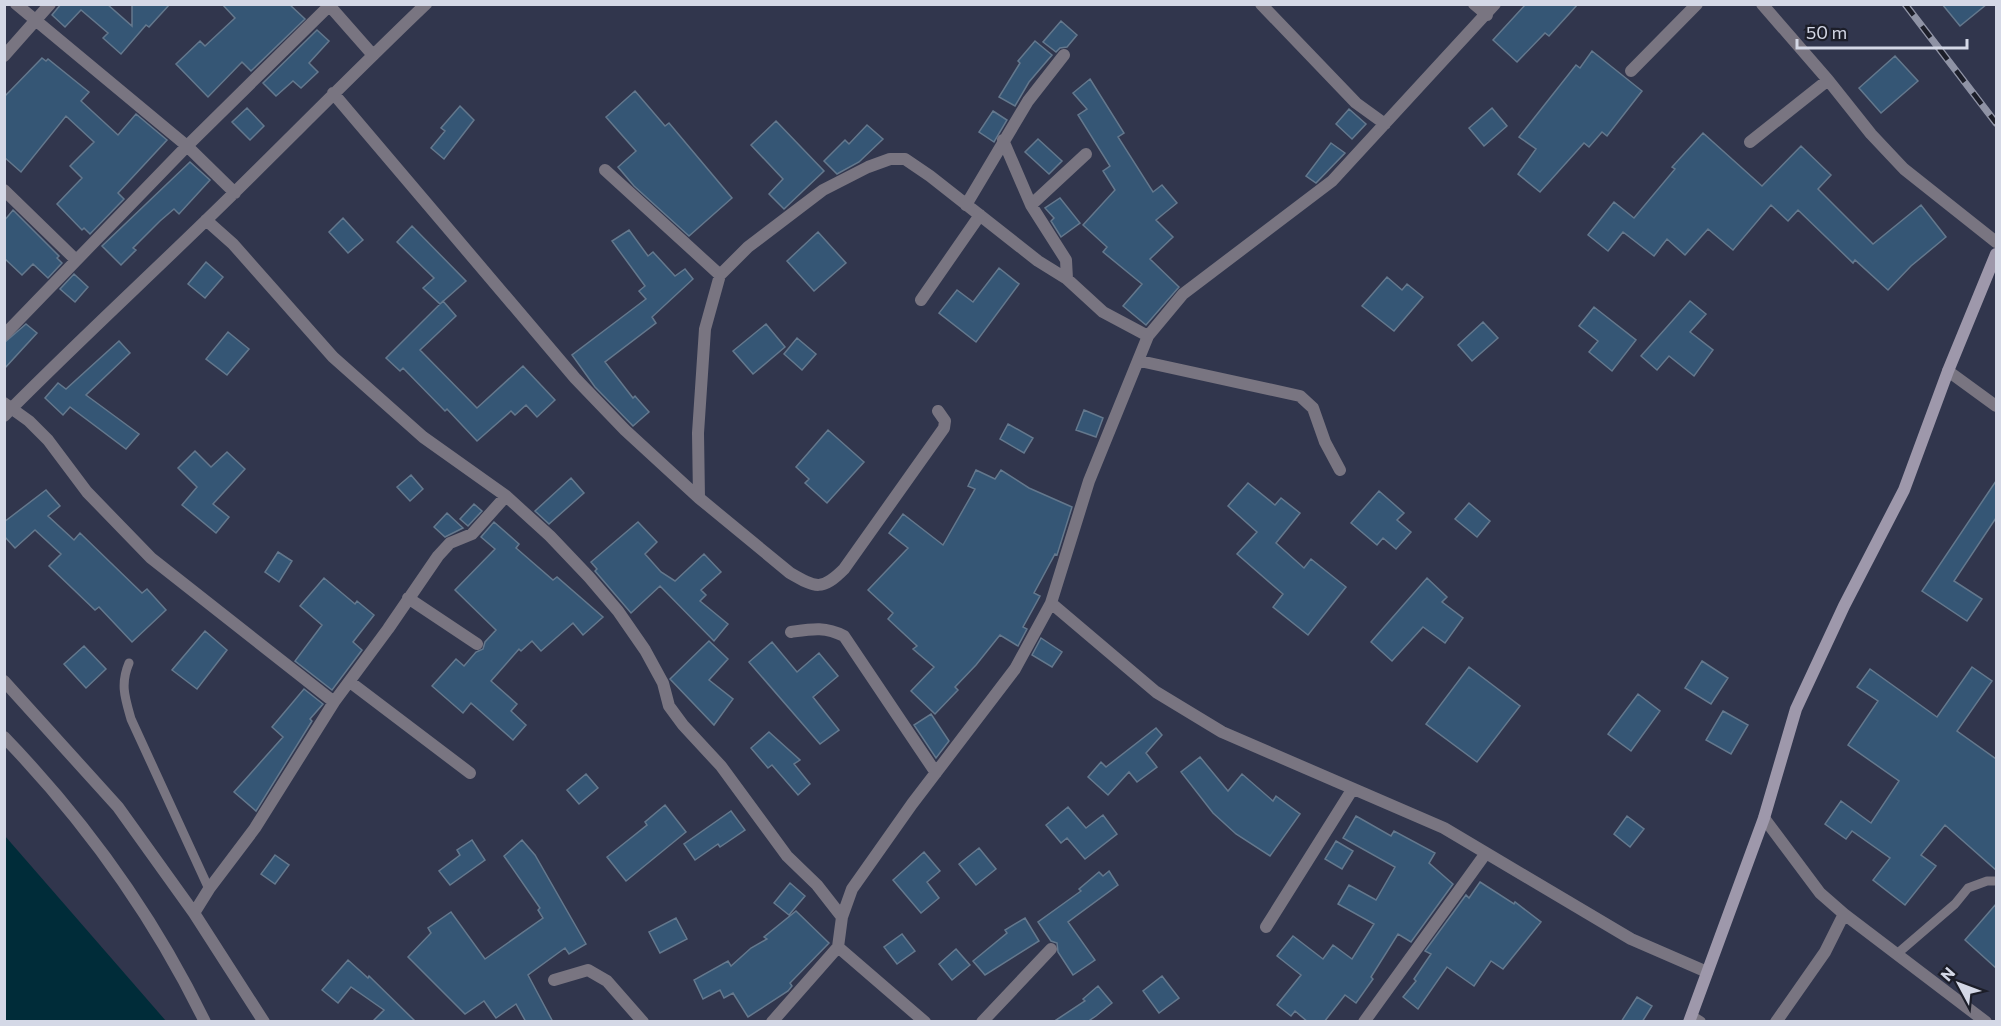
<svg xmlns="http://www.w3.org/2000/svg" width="2001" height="1026" font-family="Commissioner,sans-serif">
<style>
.water{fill:#002c39}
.building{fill:#355675;stroke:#64788d;stroke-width:1.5}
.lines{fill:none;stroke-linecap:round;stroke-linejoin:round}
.lane{stroke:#797581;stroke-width:9}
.street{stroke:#797581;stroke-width:12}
.secondary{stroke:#9e98ab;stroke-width:12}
.rail-casing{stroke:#8f93a5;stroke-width:7}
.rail{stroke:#1c1e29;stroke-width:4.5;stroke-dasharray:14;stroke-linecap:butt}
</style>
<rect width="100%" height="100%" fill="#31364d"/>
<path class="water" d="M4,836H5L166,1021H5Z"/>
<path class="building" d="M61,4H107L132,26V4H170L149,27L146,25L121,54L103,38L108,33L81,10L65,27L52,15Z
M222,4H289L305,19L251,71L242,62L208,97L176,64L200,41L205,46L235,18Z
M1526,4H1578L1549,36L1545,33L1517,62L1493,40Z
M1942,4H1987L1960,26Z
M1061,21L1077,35L1067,47L1060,48L1056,52L1043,42Z
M317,30L329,41L309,63L318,72L301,88L293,81L276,96L263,83Z
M1035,41L1052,55L1029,82L1015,106L999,97L1020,63L1018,61Z
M1592,51L1642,91L1607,136L1602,132L1589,147L1584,143L1540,192L1518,174L1536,149L1519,137L1576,65L1580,68Z
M1895,56L1918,81L1881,113L1859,88Z
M42,58L46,61L48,59L89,92L81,101L118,135L136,114L167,140L118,193L124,199L90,234L84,228L82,230L57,204L82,178L70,166L94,142L66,116L21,172L4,157V97Z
M1090,79L1124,133L1118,137L1153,192L1162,185L1177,203L1156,220L1173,237L1150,259L1179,287L1146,325L1123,306L1142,284L1103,252L1107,247L1083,225L1115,190L1103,171L1110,166L1078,115L1087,109L1073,93Z
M635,91L665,126L669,123L732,198L689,236L634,186L618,167L636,151L606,117Z
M460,106L474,120L444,159L431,148L445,131L441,128Z
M247,108L264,126L250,140L232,122Z
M1492,108L1507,126L1484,146L1469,128Z
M1349,109L1366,124L1352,139L1336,124Z
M993,111L1007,120L994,142L979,132Z
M776,121L824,171L784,209L769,194L783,179L751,145Z
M867,125L883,139L859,162L837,174L824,161L845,140L849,144Z
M1703,133L1762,186L1801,146L1831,175L1818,189L1873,244L1921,205L1946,237L1911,266L1888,290L1855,260L1853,263L1798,210L1788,221L1771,205L1733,250L1708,229L1685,255L1667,239L1654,256L1623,232L1608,251L1588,235L1614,202L1634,218L1675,169L1672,167Z
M1038,139L1062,161L1049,174L1025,152Z
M1331,143L1345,153L1316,183L1306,176Z
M190,162L210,180L179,214L174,209L160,221L133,248L136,250L121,265L102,246Z
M1060,198L1080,223L1061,237L1051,221L1054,218L1045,208Z
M13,210L59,256L57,258L62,263L48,278L33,264L22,275L4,258V221Z
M343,218L363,240L348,253L329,232Z
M412,226L466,281L440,304L423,288L434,278L397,242Z
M629,230L648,256L653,252L675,276L685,269L693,279L652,317L656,323L605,362L633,398L635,396L649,412L633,426L595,387L572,355L646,299L639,291L645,286L612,241Z
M818,232L846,263L814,291L787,261Z
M206,262L223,277L205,298L188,284Z
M999,268L1019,284L976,342L939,313L957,290L973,302Z
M74,274L88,287L75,302L60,289Z
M1387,277L1402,290L1407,284L1423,297L1394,331L1362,306Z
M443,301L456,316L420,350L477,408L523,366L555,400L537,417L526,405L515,415L511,411L477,441L447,409L445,411L403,368L400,371L386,358Z
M1690,301L1706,314L1690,332L1713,350L1694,376L1669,356L1657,370L1641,356Z
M1594,307L1636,340L1612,371L1589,352L1598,341L1579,326Z
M1483,322L1498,338L1472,361L1458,345Z
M26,324L37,333L4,369V343Z
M766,324L785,347L753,374L733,351Z
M228,332L249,349L227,375L206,359Z
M797,338L816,354L802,370L784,354Z
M119,341L130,353L86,395L139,434L126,449L70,407L63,415L45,398L58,383L66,389Z
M1084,410L1103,418L1096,437L1076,430Z
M1008,424L1033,438L1024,453L1000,439Z
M828,430L864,462L827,503L805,483L809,479L796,467Z
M195,451L211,467L227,452L245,469L213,504L229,517L216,533L182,505L197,487L178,468Z
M976,470L995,479L1001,470L1029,488L1072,507L1057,555L1055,554L1034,593L1040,596L1023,627L1027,629L1018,646L1000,635L976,665L955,687L958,690L935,714L911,691L934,667L913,649L917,646L888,619L893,613L868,590L908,548L889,533L903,514L943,545L975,489L968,486Z
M411,475L423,489L410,501L397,487Z
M571,478L584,493L549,524L535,511Z
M1996,481V518L1954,581L1982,599L1967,621L1922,591Z
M1248,483L1275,505L1281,498L1300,513L1276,543L1304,568L1311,559L1346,587L1308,635L1273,607L1283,594L1237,554L1257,532L1228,506Z
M46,490L60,506L48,516L74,540L80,533L142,593L147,589L166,610L132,642L99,607L95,610L49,566L61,554L35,530L15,548L4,536V522Z
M1379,491L1404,513L1397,520L1411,532L1396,549L1383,538L1377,545L1351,523Z
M1469,503L1490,521L1477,537L1455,519Z
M474,504L482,511L468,526L460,519Z
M447,513L463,528L445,537L434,527Z
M494,522L519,544L516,548L553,580L557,577L603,617L583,635L573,623L541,651L532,641L521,651L519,649L491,681L517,704L511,711L526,725L513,740L471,703L463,713L432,686L456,659L464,666L476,652L483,649L485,642L496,630L455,590L495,549L481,537Z
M638,522L657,542L645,554L661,572L675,581L704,554L721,572L701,590L706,595L700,601L728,624L714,641L660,586L631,613L595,571L597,569L591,562Z
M278,552L292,561L279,582L265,572Z
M324,578L355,604L357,601L374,615L353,642L362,650L332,690L295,661L322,625L300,606Z
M1427,578L1447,597L1442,602L1463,618L1445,643L1423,627L1392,661L1371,642Z
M205,631L227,650L197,689L172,670Z
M1041,638L1062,652L1052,667L1032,655Z
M709,641L728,659L709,680L733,699L714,725L670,679Z
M772,642L797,672L819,653L838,676L813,697L839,730L820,744L749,662Z
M84,646L106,669L86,688L64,664Z
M1702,661L1728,678L1711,704L1685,688Z
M1469,667L1520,706L1477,762L1426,724Z
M1972,667L1992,681L1957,731L1996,759V870L1945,825L1921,855L1936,866L1905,905L1873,880L1890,858L1852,831L1846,839L1825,824L1841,801L1871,823L1899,781L1848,745L1878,701L1857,687L1870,669L1937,717Z
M304,689L323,704L310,719L312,721L256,811L234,792L283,737L272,727Z
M1638,694L1660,711L1631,751L1608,734Z
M1723,711L1748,725L1731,754L1706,740Z
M931,714L949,741L936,758L914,725Z
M1156,728L1162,735L1146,753L1157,767L1137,782L1129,772L1108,795L1088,777L1101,762L1106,767Z
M769,732L800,760L794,764L810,784L798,795L772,765L768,768L751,748Z
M1200,757L1228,791L1242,774L1273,801L1276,796L1300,814L1270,856L1236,834L1213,813L1181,772Z
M586,774L598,788L579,804L567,790Z
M665,805L686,832L626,881L607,857L647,825L645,822Z
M1068,807L1086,828L1103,815L1117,834L1085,859L1067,838L1061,843L1046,825Z
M731,811L745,830L720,847L718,844L695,860L684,844Z
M1356,816L1391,836L1394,831L1435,853L1429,863L1453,884L1411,942L1398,934L1371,977L1373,979L1356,1003L1345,995L1324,1022H1308L1295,1011L1291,1016L1277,1005L1301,975L1277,956L1293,936L1323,959L1333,945L1352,959L1374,924L1338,904L1349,885L1376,900L1395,867L1343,838Z
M1627,816L1644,829L1630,847L1614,834Z
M472,840L485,860L450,885L439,871L460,855L457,850Z
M522,840L535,855L586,944L569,954L565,948L528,975L553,1022H526L516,1004L496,1018L484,1001L465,1014L408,957L431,933L428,928L451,912L485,959L543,918L538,910L540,908L504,856Z
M1336,841L1353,851L1342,869L1325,859Z
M979,848L996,869L976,885L959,864Z
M924,852L940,871L927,882L939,898L921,913L893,880Z
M275,855L289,865L275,884L261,874Z
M1109,871L1118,885L1068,922L1095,960L1073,975L1058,952L1057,943L1051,941L1038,922L1081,891L1079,889L1099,872L1103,876Z
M1480,882L1514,904L1515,902L1541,922L1503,969L1491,961L1474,986L1447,967L1418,1009L1403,997L1416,981L1414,979L1431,954L1425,951L1466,895L1469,898Z
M790,883L805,896L789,915L774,903Z
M1996,904V968L1965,940Z
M796,911L829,943L790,983L792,986L788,991L748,1017L733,993L724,998L720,990L703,999L694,980L728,961L731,966L751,948L767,939L764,937Z
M676,918L687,939L660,953L649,932Z
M1025,918L1039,941L985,975L973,961L1007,933L1005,930Z
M902,934L915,951L897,964L884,947Z
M956,949L970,965L952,980L939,964Z
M348,960L368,978L369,976L416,1022H372L384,1010L351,987L338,1003L322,990Z
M1162,976L1179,998L1159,1013L1143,991Z
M1098,986L1112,1003L1096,1016L1087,1022H1053L1085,1001L1083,999Z
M1637,997L1652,1006L1642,1022H1621Z"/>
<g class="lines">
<path class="lane" d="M129,663C120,684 125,698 131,719L209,889
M1898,953L1955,904L1968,888L1987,881H1996"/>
<path class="street" d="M16,4L187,146L235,193
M328,4L372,54
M1261,4L1356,103L1385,124
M1474,4L1487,15
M1762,4L1828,80L1871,134L1904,169L1996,242
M4,56L50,4
M1631,71L1697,4
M333,93L575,378L625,430L699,498L790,573C816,588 822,591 844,569L944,428L945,421L938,411
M1003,140L1031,205L1066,260L1067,279
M1750,142L1828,80
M605,170L720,275L705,329L698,433L699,498
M4,190L76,260
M966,205L1028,101L1064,55
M1031,205L1086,154
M206,220L233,244L333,357L423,437L506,496L550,536L589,577L618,611L645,650L663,683L669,706L683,725L721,766L787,856L817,885L842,917
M720,275L748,247L823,190L868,167L890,159H905L930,176L1038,261L1067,279L1103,312L1148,336
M921,300L980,215
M4,335L187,146L329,6
M1140,361L1300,396L1313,408L1325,442L1340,470
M1948,371L1996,406
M4,403L29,421L48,440L87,492L151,558L334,702
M4,416C79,340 158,268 234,193C298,130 361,66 426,4
M408,598L477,644
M1051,603L1156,692L1222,732L1444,828L1631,939L1707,972
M791,632C811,629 825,626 844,636L936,773
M4,681L118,807L194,913L264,1022
M350,682L470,773
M4,737C86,822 153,915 205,1022
M1764,818L1820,893L1844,914L1986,1022
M194,913L209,889L255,828L334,702L388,629L438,556L450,543L472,534L506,496
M1266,927L1352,790
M838,947L925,1022
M554,980L588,970L607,981L643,1022
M1692,1017L1700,1022
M772,1022L838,947L842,917L852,889L912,804L1015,669L1051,603L1089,481L1148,336L1183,294L1332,181L1495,4
M982,1022L1051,949
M1364,1022L1486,853
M1776,1022L1825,952L1844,914"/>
<path class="secondary" d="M1689,1022L1764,818L1796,709L1844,606L1904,490L1948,371L1996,254"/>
<defs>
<path id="rail" d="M1905,4L1996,123"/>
</defs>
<use href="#rail" class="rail-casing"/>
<use href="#rail" class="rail"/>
</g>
<rect width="2001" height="1026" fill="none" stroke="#d4d8e6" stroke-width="12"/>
<g transform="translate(1959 984) rotate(311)" stroke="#1c1e29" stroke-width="4.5" paint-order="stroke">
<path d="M0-4.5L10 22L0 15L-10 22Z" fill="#d4d8e6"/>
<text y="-9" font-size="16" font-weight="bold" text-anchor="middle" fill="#d4d8e6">N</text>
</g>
<path d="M1797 39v9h170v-9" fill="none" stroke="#d4d8e6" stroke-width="3"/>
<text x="1806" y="39" font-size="18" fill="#d4d8e6" stroke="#1c1e29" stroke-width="4.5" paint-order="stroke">50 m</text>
</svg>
